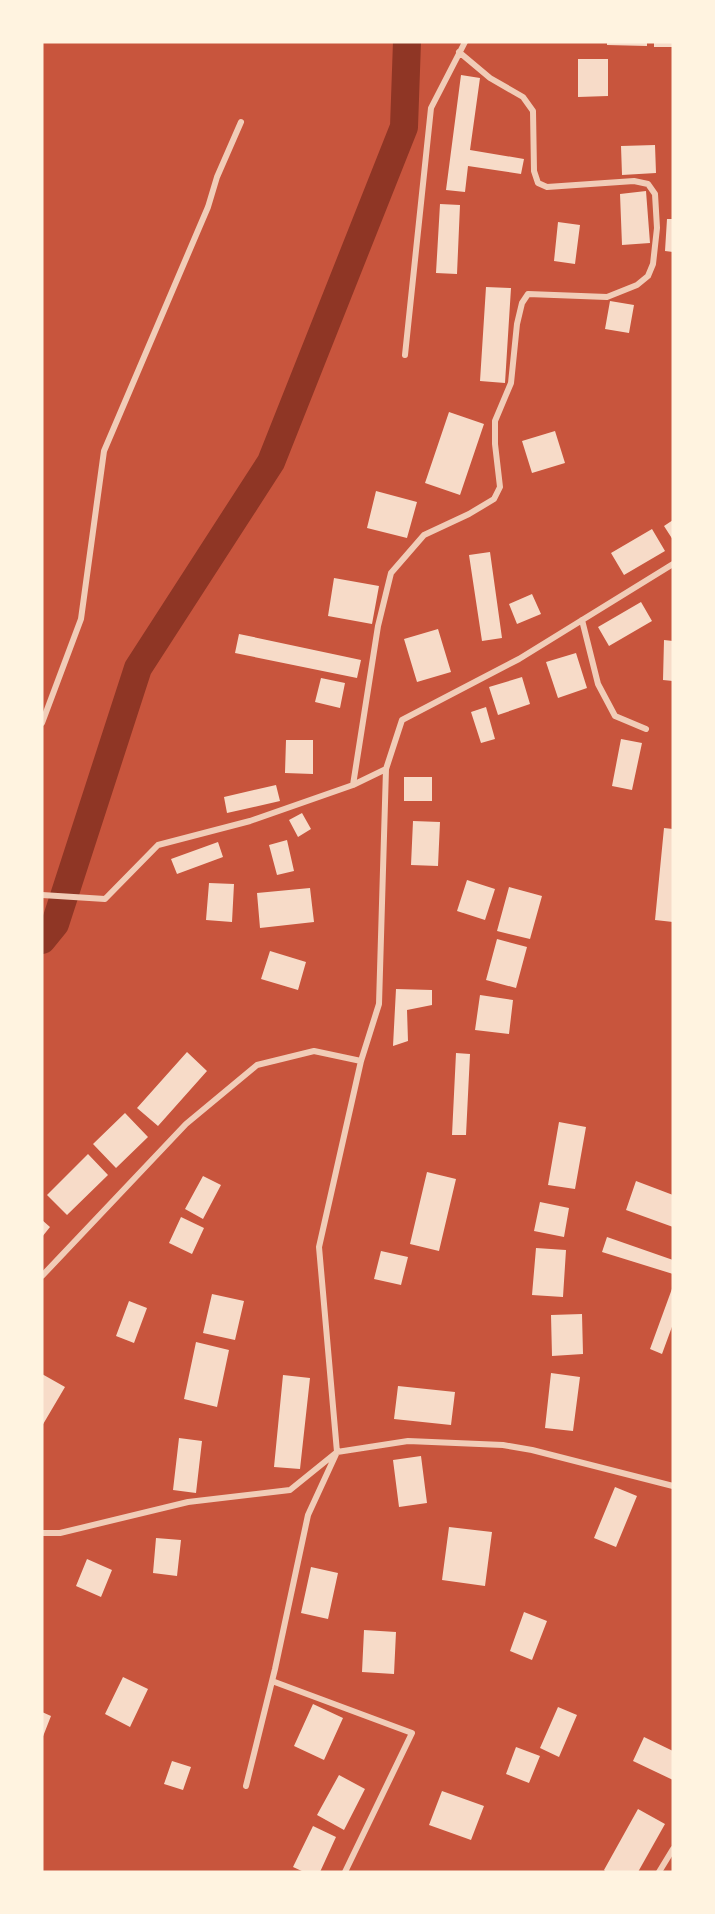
<svg xmlns="http://www.w3.org/2000/svg" width="715" height="1914" font-family="Rubik,sans-serif">
<style>
.lines{fill:none;stroke-linecap:round;stroke-linejoin:round}
.river{stroke:#8f3625;stroke-width:28}
.building{fill:#f7dbc8}
.minor{stroke:#f1ccb7;stroke-width:6}
</style>
<rect width="100%" height="100%" fill="#c8553d"/>
<g class="lines">
<path class="river" d="M42,940L55,924L138,668L271,462L404,127L407,42"/>
</g>
<path class="building" d="M607,42H647V46L607,45Z
M654,42H673V47H654Z
M578,59H608V96L578,97Z
M461,75L480,78L470,150L524,159L521,174L468,166L465,192L446,190Z
M655,145L656,173L622,175L621,146Z
M646,191L650,243L622,245L620,194Z
M440,204L460,205L457,274L436,273Z
M667,219H673V252L665,251Z
M558,222L580,225L575,264L554,261Z
M486,287L511,288L505,383L480,381Z
M610,301L634,305L629,333L605,329Z
M449,412L484,424L460,495L425,483Z
M555,431L565,463L532,473L522,441Z
M376,491L417,502L407,538L367,528Z
M673,520V540L664,526Z
M652,529L665,551L624,575L611,553Z
M490,552L502,638L482,641L469,555Z
M334,578L379,586L372,624L328,616Z
M532,594L541,614L517,624L509,604Z
M641,602L652,621L609,646L598,627Z
M438,629L451,672L417,682L404,639Z
M239,634L361,660L357,678L235,653Z
M664,640L673,641V681L663,680Z
M576,653L587,688L558,698L546,662Z
M522,677L530,704L498,715L489,687Z
M321,678L345,683L340,708L315,702Z
M486,707L495,739L481,743L471,712Z
M621,739L642,743L632,790L612,786Z
M286,740H313V774L285,773Z
M404,777H432V801H404Z
M276,785L280,801L227,813L224,797Z
M302,813L311,829L298,837L289,820Z
M413,821L440,822L438,866L411,865Z
M664,828L673,829V922L655,920Z
M287,840L294,871L277,875L269,845Z
M218,842L223,857L177,874L171,859Z
M467,880L495,889L485,920L457,911Z
M209,883L234,884L232,922L206,920Z
M509,887L542,896L530,939L497,931Z
M310,888L314,922L260,928L257,893Z
M497,939L527,947L516,988L486,980Z
M270,951L306,962L298,990L261,979Z
M396,989L432,990V1005L407,1010L408,1041L393,1046Z
M480,995L513,1000L509,1034L475,1030Z
M187,1052L207,1071L158,1126L137,1108Z
M456,1053L470,1054L466,1135H452Z
M125,1113L148,1137L116,1168L93,1144Z
M559,1122L586,1127L575,1189L548,1185Z
M88,1154L108,1175L67,1215L47,1195Z
M427,1172L456,1179L439,1251L410,1244Z
M203,1176L221,1185L203,1219L185,1209Z
M636,1181L673,1195V1227L626,1210Z
M540,1202L569,1208L564,1237L534,1231Z
M181,1217L204,1228L192,1254L169,1243Z
M42,1220L50,1227L42,1237Z
M607,1237L673,1260V1274L602,1252Z
M536,1248L566,1250L563,1297L532,1295Z
M381,1251L408,1257L401,1285L374,1279Z
M673,1286V1324L662,1354L650,1349Z
M212,1294L244,1301L235,1340L203,1333Z
M129,1301L147,1308L134,1343L116,1336Z
M582,1314L583,1354L552,1356L551,1315Z
M196,1342L229,1350L217,1407L184,1399Z
M551,1373L580,1377L573,1431L545,1428Z
M42,1374L65,1387L42,1426Z
M283,1375L310,1378L300,1469L274,1467Z
M398,1386L455,1392L451,1425L394,1419Z
M179,1438L202,1441L196,1493L173,1490Z
M421,1456L427,1503L399,1507L393,1460Z
M615,1487L637,1496L616,1547L594,1538Z
M449,1527L492,1532L485,1586L442,1580Z
M156,1538L181,1540L177,1576L153,1573Z
M87,1559L112,1570L101,1597L76,1586Z
M311,1567L338,1573L328,1619L301,1613Z
M524,1612L547,1621L532,1660L510,1651Z
M364,1630L396,1632L394,1674L362,1672Z
M123,1677L148,1689L130,1727L105,1714Z
M313,1704L343,1718L324,1760L294,1746Z
M558,1707L577,1715L559,1757L540,1748Z
M42,1712L51,1716L42,1739Z
M644,1737L673,1751V1780L633,1761Z
M516,1747L540,1756L529,1783L506,1774Z
M172,1761L191,1767L183,1790L164,1784Z
M339,1775L365,1789L344,1830L317,1815Z
M442,1791L484,1806L471,1840L429,1825Z
M638,1809L665,1824L638,1872H606L604,1870Z
M313,1826L336,1837L320,1872H304L293,1867Z"/>
<g class="lines">
<path class="minor" d="M405,355L431,108L465,42
M582,620L598,684L615,716L646,729
M42,723L81,619L104,451L208,207L217,177L241,122
M353,785L378,626L391,573L424,535L469,514L494,499L500,487L495,444V421L511,383L517,324L522,303L528,294L607,297L637,285L648,276L653,264L657,228L655,194L648,184L634,181L547,187L538,183L534,171L533,111L523,97L490,78L459,52
M42,895L105,899L158,845L250,821L353,785L386,769L402,720L519,659L673,564
M42,1276L186,1124L257,1065L314,1051L361,1061
M42,1533H60L188,1502L290,1490L337,1452L408,1441L503,1445L532,1450L673,1486
M272,1681L412,1733L345,1872
M246,1786L275,1669L308,1515L337,1452L319,1247L361,1061L379,1004L386,769
M659,1872L673,1849"/>
</g>
<rect width="715" height="1914" fill="none" stroke="#fff3e0" stroke-width="87"/>
</svg>
